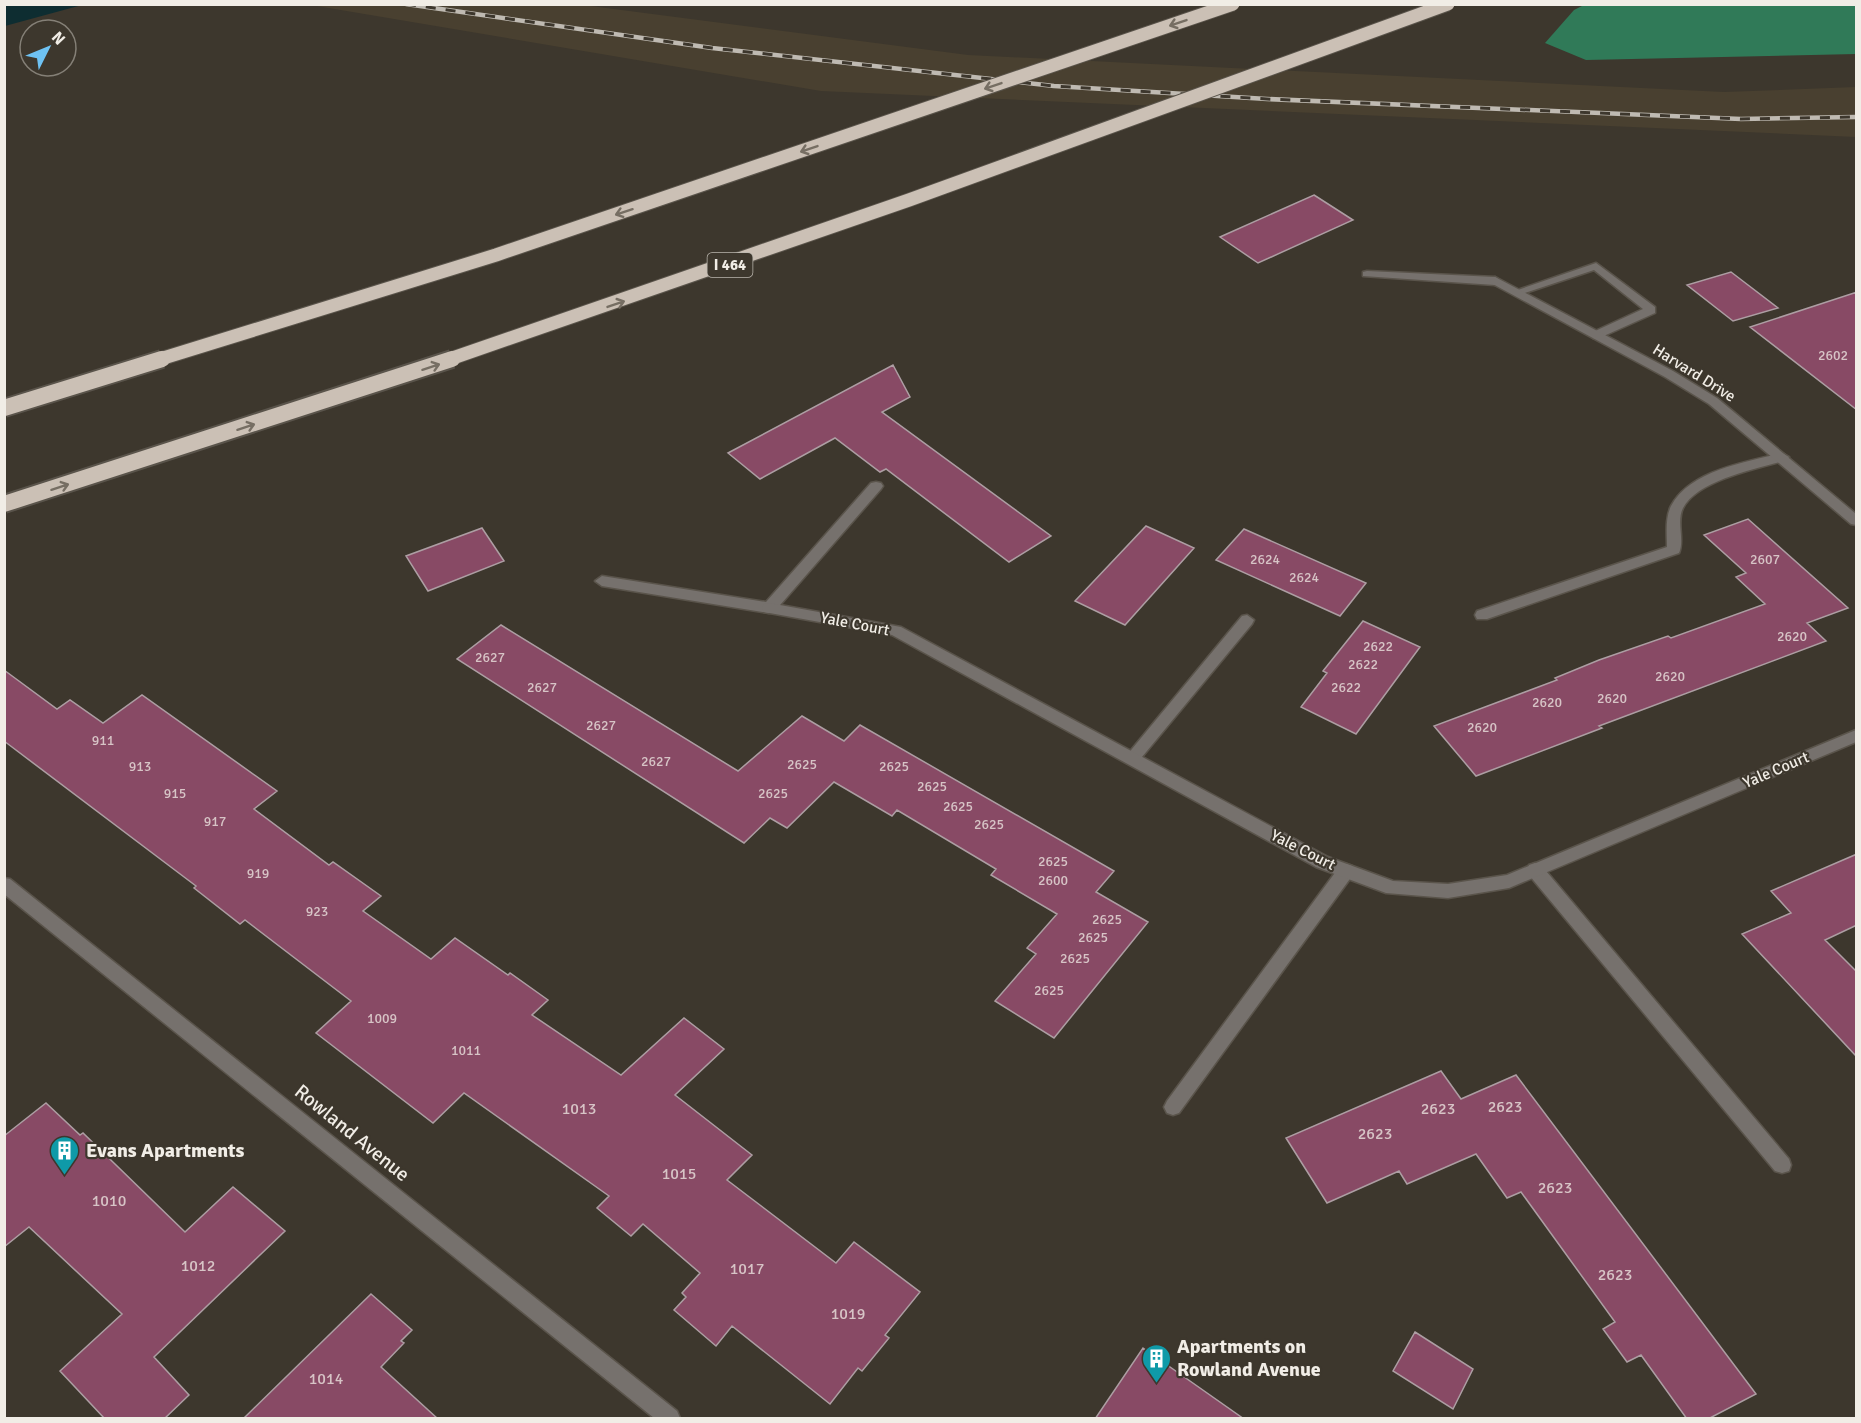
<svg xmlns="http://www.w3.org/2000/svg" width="1861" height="1423" font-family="Signika,sans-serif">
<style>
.built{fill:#494030}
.forest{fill:#307a58}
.water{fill:#0e2d31}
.building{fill:#884a65;stroke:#ad9ea3;stroke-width:1.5}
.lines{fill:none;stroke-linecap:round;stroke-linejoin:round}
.lane-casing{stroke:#5a544b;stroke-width:3}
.street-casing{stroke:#5a544b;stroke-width:3}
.lane{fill:#76716d;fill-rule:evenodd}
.street{fill:#76716d;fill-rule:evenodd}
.rail-casing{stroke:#bfbab2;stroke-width:4.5}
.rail{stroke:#3d372d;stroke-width:3;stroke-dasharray:10;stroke-linecap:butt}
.highway-bridge-far1-casing{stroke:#5a544b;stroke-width:15;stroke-linecap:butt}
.highway-bridge-casing{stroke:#5a544b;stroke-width:20;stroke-linecap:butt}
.highway-bridge-far1{stroke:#cbc0b5;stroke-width:13}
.highway-bridge{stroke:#cbc0b5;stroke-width:16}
.oneway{stroke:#766e63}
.labels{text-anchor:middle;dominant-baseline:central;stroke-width:4.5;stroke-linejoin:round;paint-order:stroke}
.number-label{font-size:14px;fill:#d7c4c6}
.shield{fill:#3d372d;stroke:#bbb6ae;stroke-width:1.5}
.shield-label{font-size:15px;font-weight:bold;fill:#f1ede6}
.street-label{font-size:16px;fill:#f1ede6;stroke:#3d372d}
.near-number-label{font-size:16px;fill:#d7c4c6}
.near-street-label{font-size:20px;fill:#f1ede6;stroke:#3d372d}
.near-poi-label{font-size:20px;font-weight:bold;fill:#f1ede6;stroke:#3d372d;text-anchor:start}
</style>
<rect width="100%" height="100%" fill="#3d372d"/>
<path class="built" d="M311,5H583L968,55L1724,92L1856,87V137L821,91Z"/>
<path class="forest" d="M1586,4L1856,5V54L1586,60L1545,43L1574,10Z"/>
<path class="water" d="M5,4H82V5L5,26Z"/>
<path class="building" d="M1314,195L1353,220L1258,263L1220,237Z
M1731,272L1778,308L1733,321L1687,285Z
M1857,292V410L1750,327Z
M893,365L910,397L882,412L1051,536L1009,562L886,469L880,472L835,438L760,479L728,453Z
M1748,519L1848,608L1807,623L1826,641L1599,726L1602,728L1476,776L1434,726L1557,680L1555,678L1599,660L1668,636L1671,638L1765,604L1736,577L1746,573L1704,535Z
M1146,526L1194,548L1125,625L1075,601Z
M482,528L504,561L428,591L406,556Z
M1244,529L1366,583L1340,616L1216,560Z
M1363,621L1420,647L1356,734L1301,707L1327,673L1323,671Z
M501,625L738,771L802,716L844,741L860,725L1114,871L1096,892L1148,922L1054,1038L995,1001L1036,954L1027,948L1057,914L991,875L996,869L897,810L892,816L834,782L787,828L770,818L744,843L457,659Z
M4,670L57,709L70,700L103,723L142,695L277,791L254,809L329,865L333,862L381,896L363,911L431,959L455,938L508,975L510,973L548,1000L532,1015L621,1075L684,1018L724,1049L675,1095L752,1155L727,1180L836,1263L854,1242L920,1292L885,1335L889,1338L862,1371L858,1368L830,1404L732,1326L716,1346L674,1310L686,1297L682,1293L700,1273L643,1224L631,1236L597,1208L609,1196L464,1093L433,1123L316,1033L351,1001L245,920L240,924L194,888L196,886L4,741Z
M1857,854V925L1825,940L1857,972V1057L1742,934L1791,913L1771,891Z
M1441,1071L1461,1099L1516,1075L1756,1394L1708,1419H1687L1641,1355L1627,1362L1603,1329L1615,1322L1521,1192L1507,1198L1476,1154L1407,1184L1399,1171L1327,1203L1286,1138Z
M46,1103L80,1135L83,1133L185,1232L233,1187L285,1231L154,1357L189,1395L164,1419H105L60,1371L122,1314L29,1227L4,1247V1136Z
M371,1294L412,1330L401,1341L404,1343L381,1367L438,1419H243Z
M1415,1332L1473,1369L1453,1409L1393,1371Z
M1143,1348L1244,1419H1095Z"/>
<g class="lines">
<defs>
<path id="lane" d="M1596,263L1655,307V313L1597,339L1593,338V332L1643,309L1594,270L1522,294L1518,296L1512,292Z
M1367,271L1495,277L1501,281L1495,285L1363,276V272Z
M1782,453L1789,457L1787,460C1759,468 1697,480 1683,508C1676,522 1685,540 1679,553L1487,619H1477L1475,615L1477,611L1667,547C1667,534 1665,518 1671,506C1690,470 1747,462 1782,453Z
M876,482L881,483L883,486L881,489L774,612L769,613L602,586L595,581L602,576L766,602L871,483Z
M1247,615L1254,620L1252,624L1137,763H1127L1124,759L1127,755L1242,616Z
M1535,863L1541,865L1789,1159L1791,1165L1789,1171L1782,1173L1775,1171L1529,875L1527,870L1529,865Z
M1346,864L1352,866L1354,871L1352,876L1179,1113L1173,1115L1167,1113L1164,1107L1167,1101L1340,866Z"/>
<path id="street" d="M1495,277L1673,371L1717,398L1856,514V525L1851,524L1709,404L1665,377L1491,283L1489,281Z
M769,603L901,627L1328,857L1393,881L1448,884L1507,875L1856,730V742L1509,888L1448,898L1386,893L1316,867L892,635L764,612L762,608L764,604Z
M4,878L10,879L677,1411L680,1418H654L4,894Z"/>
</defs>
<use href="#lane" class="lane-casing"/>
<use href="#street" class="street-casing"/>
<use href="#lane" class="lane"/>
<use href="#street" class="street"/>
<defs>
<path id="rail" d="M406,4L712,48L1054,86L1267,99L1741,119L1856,117"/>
</defs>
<use href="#rail" class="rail-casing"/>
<use href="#rail" class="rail"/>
<defs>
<path id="highway-bridge-far1" d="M157,360L496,255L1233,4
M447,360L909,200L1448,4"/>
<path id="highway-bridge" d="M4,408L162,359
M4,504L452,359"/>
</defs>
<use href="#highway-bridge-far1" class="highway-bridge-far1-casing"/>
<use href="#highway-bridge" class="highway-bridge-casing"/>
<use href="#highway-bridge-far1" class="highway-bridge-far1"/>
<use href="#highway-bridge" class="highway-bridge"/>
</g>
<defs><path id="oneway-shaft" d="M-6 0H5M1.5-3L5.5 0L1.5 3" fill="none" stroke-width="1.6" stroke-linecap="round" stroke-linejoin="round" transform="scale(1.5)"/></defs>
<g class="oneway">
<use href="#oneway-shaft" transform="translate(1178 23) rotate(161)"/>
<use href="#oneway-shaft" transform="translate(993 86) rotate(161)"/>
<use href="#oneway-shaft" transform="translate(809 149) rotate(161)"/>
<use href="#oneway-shaft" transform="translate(624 212) rotate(162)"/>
<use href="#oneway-shaft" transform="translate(616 304) rotate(-19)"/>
<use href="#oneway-shaft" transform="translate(431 367) rotate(-18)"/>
<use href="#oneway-shaft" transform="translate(246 427) rotate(-18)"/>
<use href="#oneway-shaft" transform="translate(60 487) rotate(-18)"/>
</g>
<defs>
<symbol id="building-pin" viewBox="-11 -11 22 30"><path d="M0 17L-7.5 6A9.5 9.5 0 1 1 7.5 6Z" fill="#0f9aa8" stroke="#3d372d"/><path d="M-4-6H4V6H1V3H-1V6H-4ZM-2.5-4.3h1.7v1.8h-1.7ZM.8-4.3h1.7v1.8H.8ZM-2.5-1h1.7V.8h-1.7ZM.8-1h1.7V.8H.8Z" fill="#fff"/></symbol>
</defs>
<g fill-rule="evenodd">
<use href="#building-pin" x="48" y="1134" width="33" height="45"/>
<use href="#building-pin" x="1140" y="1342" width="33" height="45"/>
</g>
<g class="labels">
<g class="number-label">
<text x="1833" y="355">2602</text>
<text x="1265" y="559">2624</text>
<text x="1765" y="559">2607</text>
<text x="1304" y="577">2624</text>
<text x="1792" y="636">2620</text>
<text x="1378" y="646">2622</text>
<text x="490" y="657">2627</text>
<text x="1363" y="664">2622</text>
<text x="1670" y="676">2620</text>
<text x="542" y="687">2627</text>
<text x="1346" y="687">2622</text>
<text x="1612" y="698">2620</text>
<text x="1547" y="702">2620</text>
<text x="601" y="725">2627</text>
<text x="1482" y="727">2620</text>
<text x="103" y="740">911</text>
<text x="656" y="761">2627</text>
<text x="802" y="764">2625</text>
<text x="140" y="766">913</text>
<text x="894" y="766">2625</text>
<text x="932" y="786">2625</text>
<text x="175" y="793">915</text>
<text x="773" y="793">2625</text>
<text x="958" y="806">2625</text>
<text x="215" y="821">917</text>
<text x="989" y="824">2625</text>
<text x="1053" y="861">2625</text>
<text x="258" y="873">919</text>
<text x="1053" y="880">2600</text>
<text x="317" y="911">923</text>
<text x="1107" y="919">2625</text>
<text x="1093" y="937">2625</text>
<text x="1075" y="958">2625</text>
<text x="1049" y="990">2625</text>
<text x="382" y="1018">1009</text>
<text x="466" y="1050">1011</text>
</g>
<rect class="shield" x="707.5" y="253" width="45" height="24" rx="4.5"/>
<g class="shield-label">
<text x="730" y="265">I 464</text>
</g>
<g class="street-label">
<text transform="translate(1694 373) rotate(32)">Harvard Drive</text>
<text transform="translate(855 624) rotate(11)">Yale Court</text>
<text transform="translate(1776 770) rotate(-23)">Yale Court</text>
<text transform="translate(1303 850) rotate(27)">Yale Court</text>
</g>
<g class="near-number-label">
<text x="1505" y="1107">2623</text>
<text x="579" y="1109">1013</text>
<text x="1438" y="1109">2623</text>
<text x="1375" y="1134">2623</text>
<text x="679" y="1174">1015</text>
<text x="1555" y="1188">2623</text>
<text x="109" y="1201">1010</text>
<text x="198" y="1266">1012</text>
<text x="747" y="1269">1017</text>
<text x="1615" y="1275">2623</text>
<text x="848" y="1314">1019</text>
<text x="326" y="1379">1014</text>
</g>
<g class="near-street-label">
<text transform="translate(352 1133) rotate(39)">Rowland Avenue</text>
</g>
<g class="near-poi-label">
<text x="86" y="1150">Evans Apartments</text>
<text x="1177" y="1346">Apartments on<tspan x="1177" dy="23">Rowland Avenue</tspan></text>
</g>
</g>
<rect width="1861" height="1423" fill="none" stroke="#f1ede6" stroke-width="12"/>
<g transform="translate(48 48) rotate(47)"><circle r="28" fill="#3d372d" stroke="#858077" stroke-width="1.5"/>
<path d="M0-4.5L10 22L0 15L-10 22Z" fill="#6ec2f3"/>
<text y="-9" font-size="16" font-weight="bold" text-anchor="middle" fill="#f1ede6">N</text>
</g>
</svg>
